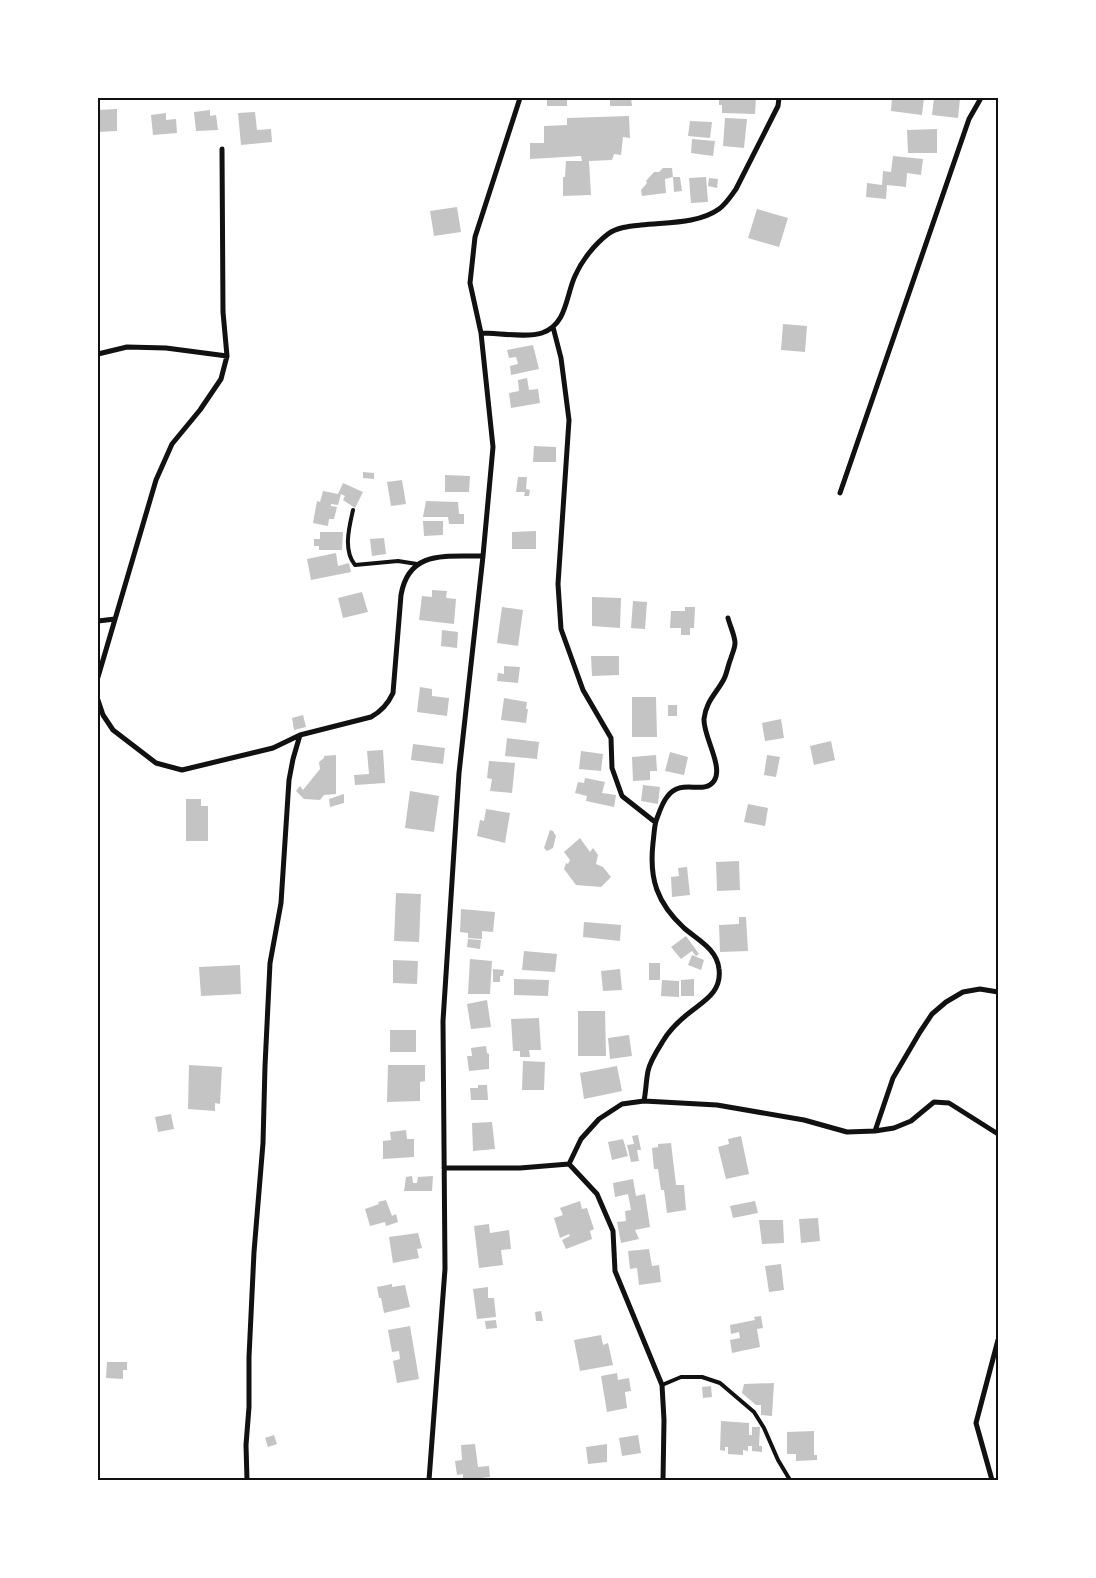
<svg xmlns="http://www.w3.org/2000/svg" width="1096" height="1578" font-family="'Fira Sans Condensed',sans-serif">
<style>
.building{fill:#c4c4c4}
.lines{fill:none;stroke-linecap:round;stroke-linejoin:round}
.service{stroke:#111;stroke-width:4}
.minor{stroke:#111;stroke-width:5}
.neatline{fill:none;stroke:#111;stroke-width:2}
</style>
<rect width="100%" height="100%" fill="#fff"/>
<path class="building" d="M547,98H567V106H547Z
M610,98H631L632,106H610Z
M719,98H756L755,114L722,113V105H719Z
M892,98H924L922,115L891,111Z
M934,98L960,99L958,118L932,115Z
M117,109V131L98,132V110Z
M210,110V116L216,115L218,130L196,131L194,112Z
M255,112L257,130L271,129L272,142L241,145L238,113Z
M166,113V120L176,119L177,133L153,135L151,115Z
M629,116L630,138L623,137L621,155L614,154L612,160L589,161L591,195L563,196V177H565L566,161H582L581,156L530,159V143H544V126L567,125V118Z
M725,118L747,119L744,148L723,146Z
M690,121L712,122L710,138L688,136Z
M937,129V153H908L907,130Z
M692,139L715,141L713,156L691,153Z
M893,156L923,159L921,175L907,173L906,187L887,185L886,199L866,197L867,183L882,185L883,171L891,172Z
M663,168H672L673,177L665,179L666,193L642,196L641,190L647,183L646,181L654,172H659Z
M673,177H680L682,191L674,192Z
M706,177L708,202L691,203L689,178Z
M709,178L718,179L717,188L708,186Z
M457,207L461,232L434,236L430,211Z
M757,209L788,218L779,247L748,238Z
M783,324L807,326L805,352L781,350Z
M533,345L539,369L511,375L510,366L518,364L516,357L509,358L507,350Z
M527,378L529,390L538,389L540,403L511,408L509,393L519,391L518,380Z
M534,446L556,447V462H533Z
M363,472L374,473V479L363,478Z
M445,475L470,476L469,492H445Z
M518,477H527L526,489L530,490L529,496H524L525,492H516Z
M402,480L406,504L391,506L387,482Z
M343,483L363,492L355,508L343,500L345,496L341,494L338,505L331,504V506L337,507L334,519H329L328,526L313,523L317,501L320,502L323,491L338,494Z
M426,501L458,502L459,514H464V524H449L448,517H423Z
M423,521H443V535L424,536Z
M536,531V549H512V532Z
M320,532H343L342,550H319V546H314V539H320Z
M384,538L386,554L372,556L370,539Z
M336,553L338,566L349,563L351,572L311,580L307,559Z
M432,590L447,591L446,598L456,599L454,624L419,620L422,596L432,597Z
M362,592L368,612L343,618L338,598Z
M592,597L621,598L620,628L592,626Z
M633,601L647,602L645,629L631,628Z
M502,607L523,610L518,646L497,643Z
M685,607H695L694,628H690V635H681V628H670L671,611H685Z
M442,630L458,632L457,648L441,646Z
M591,656H619V675L592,676Z
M504,666L520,667L518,683L497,681L498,673L504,674Z
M420,687L432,689V696L449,698L447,716L417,712Z
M632,697H656L657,737H632Z
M504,698L527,702L526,709H528L526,723L501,720Z
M668,705H677V716H668Z
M303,715L306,727L294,730L292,718Z
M781,719L784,738L765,741L762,723Z
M507,738L539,742L537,759L505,756Z
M831,741L835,760L814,765L810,746Z
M413,744L445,748L443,764L411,760Z
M383,750L385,783L355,785L354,775L369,774L367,751Z
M581,751L603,754L601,771L579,769Z
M670,752L688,757L684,775L665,771Z
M336,755V794L324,795L320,800L304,799L296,791L300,786L303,790L320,769L319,762L324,758V756Z
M656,755L657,771H650V780L633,781L632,757Z
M767,755L780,757L776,777L764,775Z
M489,761L515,763L512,793L490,791L492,779L487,778Z
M585,778L605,782L602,793L616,795L614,807L586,801L587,796L575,793L578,782L584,783Z
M643,785L660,787L658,804L641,801Z
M410,791L439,796L434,832L405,828Z
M344,794V803L330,807L329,799Z
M186,799H201V806H208V841H186Z
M748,804L768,808L765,826L744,822Z
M486,809L510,813L505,843L477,836L480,820L484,821Z
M550,830L553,831L556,836L553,848L547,851L544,848Z
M580,838L590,852L593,848L598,855L596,864L603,867L611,877L601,887L576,885L564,869L566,863L568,864L570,860L564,852Z
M739,861L740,890L717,891L716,862Z
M687,867L690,895L672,897L671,877L679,876L678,868Z
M396,893L421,894L419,942L394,941Z
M461,909L495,912L493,932L482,931V939L468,938V933L460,932Z
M739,917H746L748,951L720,952L719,925L739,924Z
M584,922L621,925L620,941L583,937Z
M686,936L699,954L696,956L692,951L681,959L671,947Z
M468,939L481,940L480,949L467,947Z
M524,951L557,954L555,972L522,970Z
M692,955L704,960L701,970L688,965Z
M470,959L492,961L490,994H468Z
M393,960L418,961L417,984L393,983Z
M649,963H660V980H649Z
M240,965L241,994L201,996L199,967Z
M493,969L504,970L503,976H500V982H493Z
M620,969L622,990L603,991L601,971Z
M514,979L549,980L548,996L514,995Z
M694,979V996H681V980Z
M662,980L679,981V997L661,996Z
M487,1000L491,1027L471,1029L467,1004Z
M578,1011H605L606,1056H578Z
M539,1018L541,1050H529L530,1057H520V1051H513L511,1019Z
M390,1030H416V1052H390Z
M629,1035L632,1056L610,1059L608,1038Z
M486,1046L487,1053L489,1054V1069L469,1071L467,1056H472L471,1048Z
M523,1061L545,1062L544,1090H522Z
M189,1065L222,1067L220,1104L215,1103V1111L188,1109Z
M388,1065H425V1081L420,1082V1101L387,1102Z
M617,1066L622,1091L584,1099L580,1073Z
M478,1085H487L488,1100H471L470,1088H478Z
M171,1114L174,1129L158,1132L155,1117Z
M492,1122L495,1149L473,1151L472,1123Z
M406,1130L407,1139H414V1157L383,1159V1141L391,1140L390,1132Z
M638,1135L641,1150H637L639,1161L631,1162L627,1145L634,1144L632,1136Z
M741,1136L749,1174L726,1179L718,1147L729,1144L728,1139Z
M623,1139L628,1156L612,1160L608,1142Z
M671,1143L676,1185H684L686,1210L667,1213L664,1190H661L658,1169H654L652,1148L658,1147V1144Z
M412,1176L413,1183H417L418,1177L433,1176L432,1191H404L406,1177Z
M633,1179L636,1196L645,1194L650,1227L635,1230L639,1239L621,1243L617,1222L626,1221L625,1211L631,1210L628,1194L615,1197L613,1183Z
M386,1200L392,1216L396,1214L398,1222L386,1226L385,1222L370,1226L365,1209L379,1204L378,1202Z
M580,1201L582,1209L587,1208L594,1229L590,1231L592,1239L566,1249L562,1240L570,1236L569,1234L560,1238L554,1218L563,1215L560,1208Z
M755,1201L758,1213L733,1218L730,1206Z
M818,1218L820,1241L801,1243L799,1219Z
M759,1220H783L784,1243L762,1244Z
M489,1224L490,1233L509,1230L511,1249L501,1250L503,1265L479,1268L474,1226Z
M418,1233L422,1248L417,1249L419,1258L393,1263L389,1237Z
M649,1249L652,1266L659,1265L661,1282L639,1285L637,1268L630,1269L628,1251Z
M781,1264L784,1290L769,1292L765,1266Z
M392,1284V1287L405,1285L410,1307L384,1313L381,1298H379L377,1287Z
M488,1287V1298H494L496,1317L477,1319L473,1289Z
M541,1311L543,1321H536L535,1312Z
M761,1316L763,1328L757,1329L760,1347L732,1353L730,1340L740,1338L739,1332L731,1334L730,1325L755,1320L754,1317Z
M496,1320L497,1328L486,1329L485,1321Z
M410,1326L419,1379L397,1383L393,1361L400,1359L399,1351L392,1352L388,1330Z
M601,1335L603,1345L608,1343L613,1365L580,1371L574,1340Z
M107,1362H127V1370H123V1379L106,1378Z
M617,1373L618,1380L629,1378L631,1391L625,1392L627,1408L607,1412L601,1376Z
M774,1383L772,1416L761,1415V1405H756L742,1393L744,1384Z
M711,1386L712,1397L703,1398L702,1387Z
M721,1421L749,1423V1435H752V1427H760L759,1446H762V1452L752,1451V1446H748V1451L743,1450V1455L728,1454V1447H725V1451L720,1450Z
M814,1431V1455H817V1460L796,1461V1454H787V1432Z
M274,1435L277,1444L268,1447L265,1438Z
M638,1435L641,1453L622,1456L619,1438Z
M475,1444L478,1467L489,1466L490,1477L463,1480V1474L457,1475L455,1461L462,1460L461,1445Z
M607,1444V1462L588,1464L586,1447Z"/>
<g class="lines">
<path class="service" d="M353,510C349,528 343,550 355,565L398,561L417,564
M662,1385L681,1377H702L720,1383L754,1412L764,1428L778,1460L790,1480"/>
<path class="minor" d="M553,327L561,358L569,420L558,584L561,629L583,690L611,738L612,768L622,796L655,822
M481,333C498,333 527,338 542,333C567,325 566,295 575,276C582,260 595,244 608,234C617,227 631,226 641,225C666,222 698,224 719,209C726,204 731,196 736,189L778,106L779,98
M98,354L127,347L166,348L227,356
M840,493L969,119L981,98
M98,621L115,619
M98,677L156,480L172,444L200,410L221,379L227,356L223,312L222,149
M98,700L103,715L113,730L156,763L182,770L273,748L300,735L371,717C382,711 388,704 393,693L401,595C409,549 447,557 483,556
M644,1101C646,1091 646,1081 648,1071C650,1061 658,1049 663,1041C669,1031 680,1020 689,1013C704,1001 722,992 719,969C717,949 698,940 684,928C657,903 649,879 653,843C654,836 654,828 656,821C659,813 662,803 667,797C681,777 703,796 714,781C724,767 703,736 704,719C706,701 716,694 724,679C727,673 728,665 731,658C732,654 735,648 735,643C735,636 730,626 728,618
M875,1131L893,1078L920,1032L932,1014L946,1002L963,992L980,989L998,992
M569,1164L581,1139L599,1119L622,1104L644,1101L717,1105L804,1120L847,1132L875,1131L894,1128L911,1121L934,1102L949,1103L998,1134
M569,1164L597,1194L613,1231L615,1271L662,1385L664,1420L663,1480
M444,1168H520L569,1164
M247,1480L246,1445L249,1407V1357L254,1252L263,1143L265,1066L270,963L281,903L289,780L293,759L300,735
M429,1480L445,1269L443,1021L459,773L483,556L493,447L481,333L470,283L475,237L520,98
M992,1480L976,1423L998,1340"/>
</g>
<rect width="1096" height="1578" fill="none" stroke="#ffffff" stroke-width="198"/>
<rect x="99" y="99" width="898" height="1380" class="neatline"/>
</svg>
